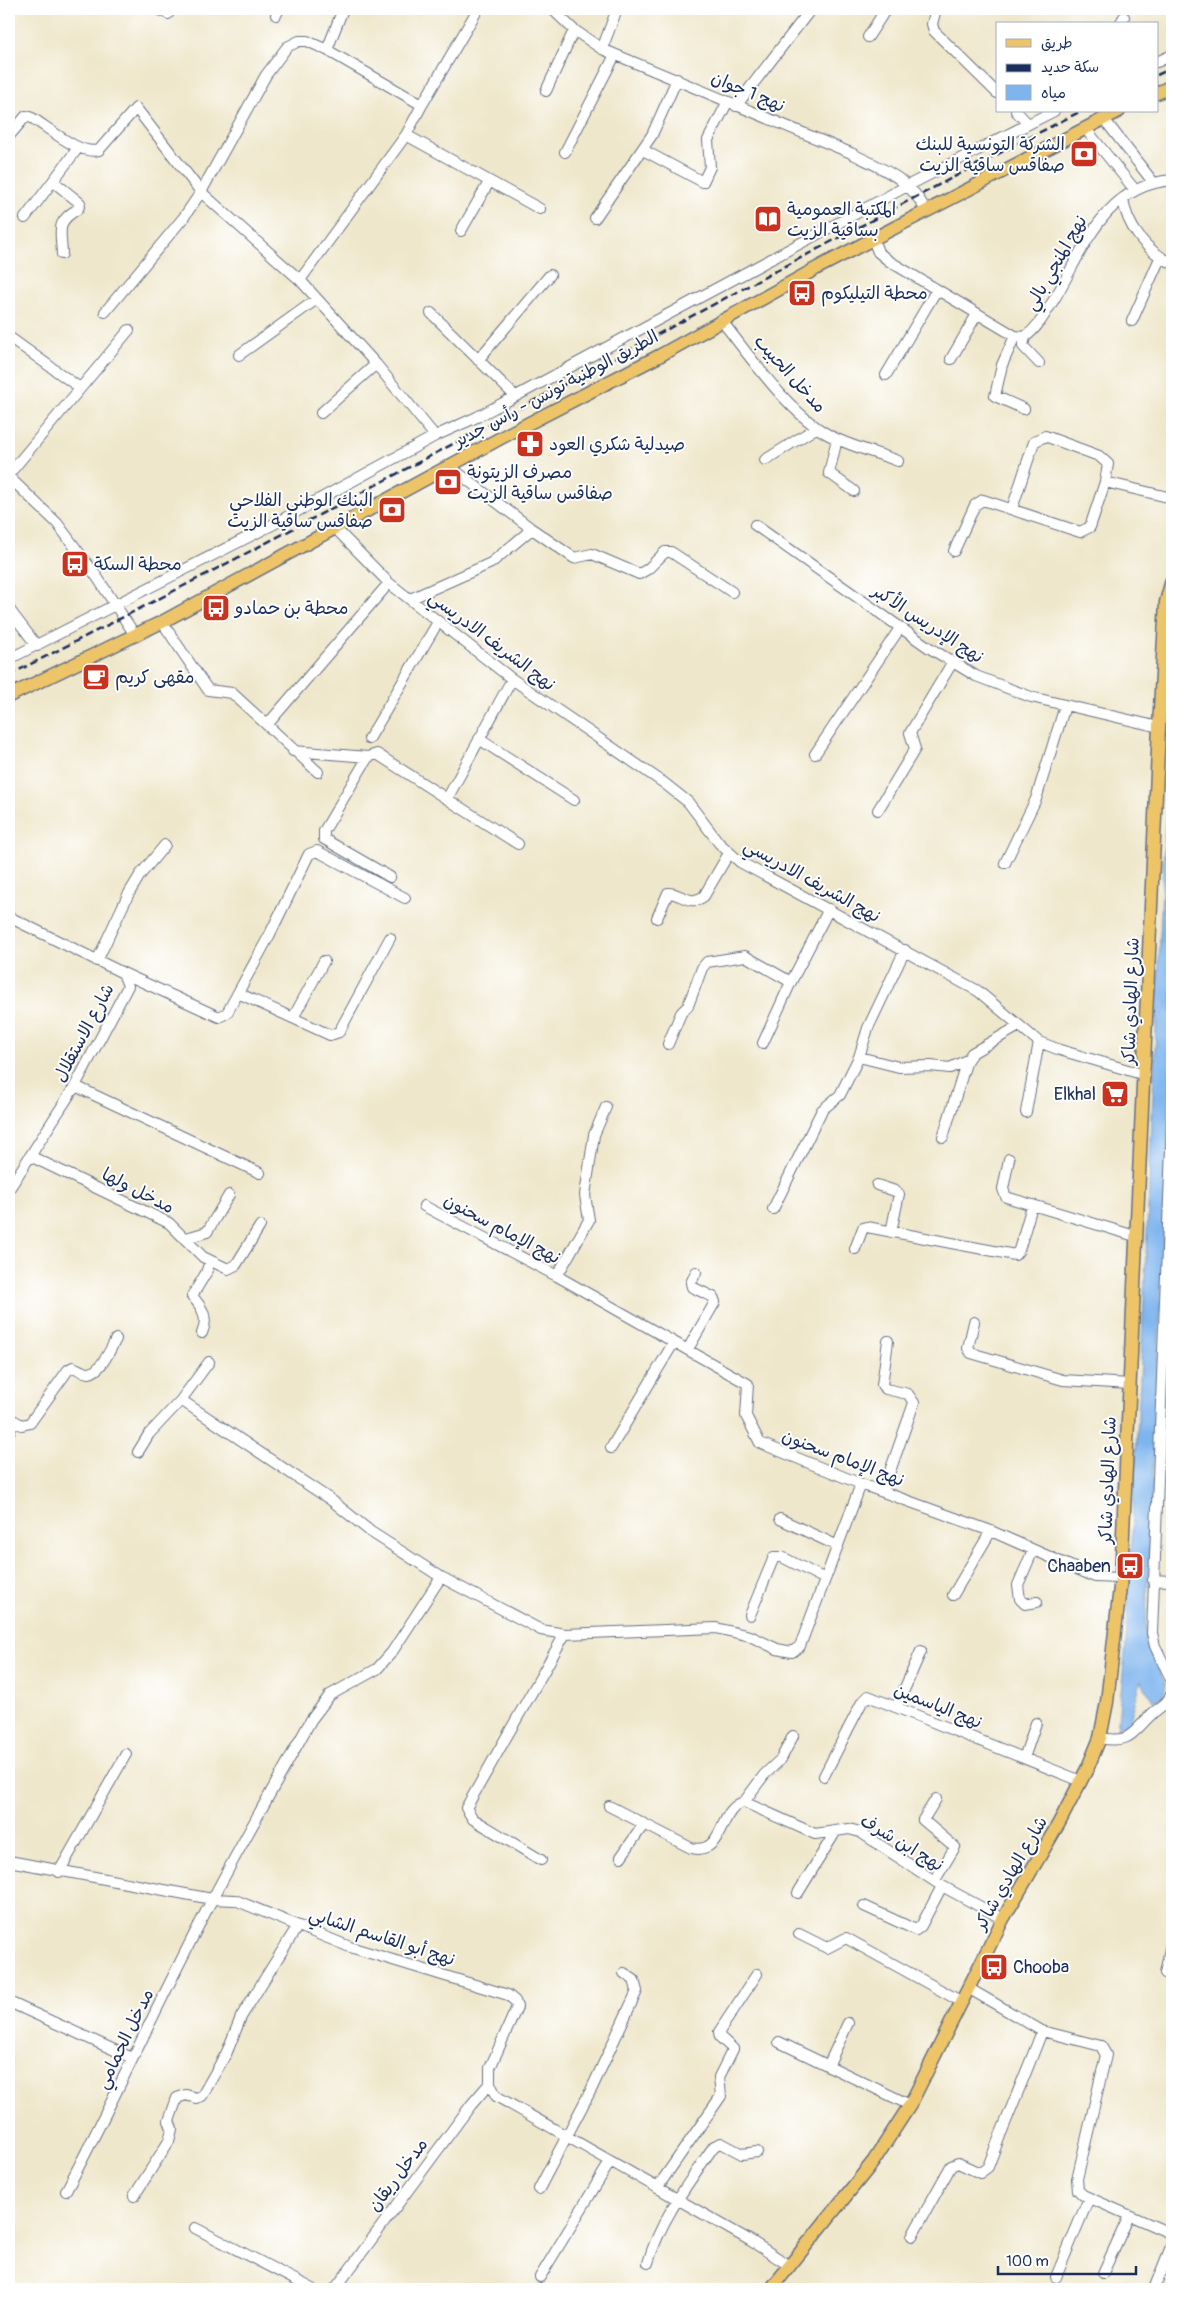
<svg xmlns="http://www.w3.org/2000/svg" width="1181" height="2298" font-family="Pangolin,'Playpen Sans Arabic',sans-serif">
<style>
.water{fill:#7fb5ee;stroke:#4d72a6}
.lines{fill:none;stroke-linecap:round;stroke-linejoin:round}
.minor-casing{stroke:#656f84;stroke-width:12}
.major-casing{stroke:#656f84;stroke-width:15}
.minor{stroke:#fff;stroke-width:10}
.major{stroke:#eec469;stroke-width:12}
.rail{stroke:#1b2f5e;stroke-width:2.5;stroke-dasharray:8 4;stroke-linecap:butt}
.labels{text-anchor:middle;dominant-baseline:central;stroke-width:4;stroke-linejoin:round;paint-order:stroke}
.street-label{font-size:18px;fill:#1b2f5e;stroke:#fff}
.poi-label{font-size:18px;fill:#1b2f5e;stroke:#fff;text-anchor:start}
</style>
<rect width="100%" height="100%" fill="#fff"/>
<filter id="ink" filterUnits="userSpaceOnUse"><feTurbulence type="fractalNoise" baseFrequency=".02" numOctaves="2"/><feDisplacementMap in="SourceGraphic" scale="10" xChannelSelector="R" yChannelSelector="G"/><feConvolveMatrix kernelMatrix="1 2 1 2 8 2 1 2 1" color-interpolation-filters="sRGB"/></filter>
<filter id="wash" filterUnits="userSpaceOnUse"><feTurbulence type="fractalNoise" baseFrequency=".0096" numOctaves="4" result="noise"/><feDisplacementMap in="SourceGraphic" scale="20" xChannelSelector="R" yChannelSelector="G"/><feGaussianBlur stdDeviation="1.12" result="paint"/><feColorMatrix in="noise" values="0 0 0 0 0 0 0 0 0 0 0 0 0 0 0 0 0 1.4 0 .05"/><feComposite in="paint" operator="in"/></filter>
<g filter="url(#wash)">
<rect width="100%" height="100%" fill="#efe7cb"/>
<path class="water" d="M1172,667V1055L1145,1643L1166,1685L1163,1696L1153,1701L1141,1681L1127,1731L1117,1730L1126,1644L1143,1321Z"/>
</g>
<g filter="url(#ink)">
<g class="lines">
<defs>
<path id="minor" d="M158,9L168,14
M552,9L574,30L602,49L851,153C882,169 910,178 926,211
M936,9L932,24L934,31L997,93
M276,15L279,9
M1120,24L1124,17
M868,37L886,9
M602,49L617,9
M1157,62L1172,55
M546,91L574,30
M422,105L478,9
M736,106L811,9
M1016,111L1028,124
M1104,119L1153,182
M1085,128L1135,190
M406,135L540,209
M9,136L26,116L32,118C49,128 80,156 99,150L136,108L201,192L300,280L376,364L435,436
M643,150L703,182L710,167L708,140L727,103
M565,152L615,55
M54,182L80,203L78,209C55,222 61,230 62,254
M1123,198C1126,226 1147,252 1172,263
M25,218L78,148
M595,218L652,135L677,79
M461,231L489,182
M873,239L878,252L889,261L1015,336L1025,337C1039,327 1046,312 1055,298C1085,247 1104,186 1172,180
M300,280L406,135L422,105L327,50
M105,312L184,217L201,192L266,75L287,47L299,41H307L327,50L343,9
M431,313L515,396
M721,320C749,355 788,412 827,434C848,446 875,452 898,461
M1132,321L1160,258
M1015,336L1002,365L995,396L1024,409
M9,337L80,388
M1025,337L1023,346L1039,363
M239,355L317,299
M951,359L977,314
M478,360L550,275
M886,375L936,291
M321,413L376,364
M837,439L829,473L854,491
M765,460L816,428
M449,466L532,529L574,558L592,554L639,574L648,569L665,552H671L732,592
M9,474L129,330
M9,477L57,523L97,577L135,635
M1105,482L1172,498
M755,525L928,647L976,676L1031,697L1159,727
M335,528L389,583L512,679L664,783L688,802L719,843L740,862L978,991L1039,1042L1060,1050L1145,1075
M954,551L975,505L983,500L1080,532L1090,527L1105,482L1108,464L1099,456L1045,436L1034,442L1012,509
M410,599L491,563L532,529
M9,609L37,646
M162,622L208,690L232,693L267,725
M9,659L272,525L435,436L477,417L909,185L1054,111
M512,679L447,799L518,844
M369,739L438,622
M479,739L574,800
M293,751L368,757
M815,754L900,628
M318,772L267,725L389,583
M878,810L915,749L910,733L952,663
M1005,863L1036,799L1065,706
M390,877L324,839V831L368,757L377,754L447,799
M9,917L123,973L128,986L75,1086L9,1189
M657,918L668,893C682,893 690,907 704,896L729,853
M97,961L128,895L140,875L165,845
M123,973L219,1017L227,1013L269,936L309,854L317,851L405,898
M238,993L330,1035L339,1032L390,938
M293,1018L324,961
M763,1043L791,982L829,909
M668,1044L681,1013L688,1006L702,968L707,962L745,956L791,982
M859,1057L899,1067L930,1066L950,1068L967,1060
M75,1086L260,1173
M1026,1112L1039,1042
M1172,1122L1152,1633L1155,1646L1172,1681
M943,1137L967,1060L972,1053L1019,1026
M30,1156L169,1223L203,1257L228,1269L236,1265L260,1226
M1009,1159L1003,1189L1006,1197L1135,1236
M877,1185L895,1191L899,1194L891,1232
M424,1206L557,1276L748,1384L746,1416L760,1443L861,1484L991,1531L1095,1577L1121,1578
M773,1209L822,1110L840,1095L859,1057L868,1028L905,950
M186,1238L207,1232L229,1195
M855,1249L863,1228L867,1227L1015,1255L1019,1250L1032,1206
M557,1276L589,1220L585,1195L594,1135L606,1107
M974,1322L968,1348L971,1353L1063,1380L1130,1384
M202,1333C209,1318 202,1307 192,1296L206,1273L210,1261
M688,1349L715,1302L713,1297L692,1287L691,1283L696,1272
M181,1400L209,1362
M9,1418L22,1425L30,1423L68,1370L73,1367C78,1369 84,1373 89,1373C101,1372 111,1348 116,1339
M9,1432L15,1421
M611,1448L674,1342
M138,1452L149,1434L181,1400L331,1500L371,1532L441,1577L541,1630L565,1634L716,1628L750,1636L777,1649L792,1652L800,1646L861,1484
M883,1491L914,1403L908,1394L886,1389L882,1385L888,1341
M780,1519L838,1546
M1033,1550L1018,1585L1020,1599L1025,1604L1037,1602
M1153,1580L1172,1581
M953,1595L991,1531
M750,1615L774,1557H782L825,1579
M897,1706L921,1651
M1100,1738C1132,1744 1132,1732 1153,1713C1161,1706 1168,1703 1172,1693
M1024,1758L1036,1723
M824,1776L862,1702L868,1696L1081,1781
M744,1802L764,1775L781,1759L793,1736
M609,1806L691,1848C725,1856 718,1808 744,1802L815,1834L849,1829L860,1832L942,1886L1003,1919
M621,1857L644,1824
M541,1860L473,1819L466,1808L565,1634
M9,1861L212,1899L235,1900L350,1947L508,1995L515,2001L517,2007L490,2068V2083L496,2096L751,2241L790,2266
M59,1872L126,1754
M935,1880L955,1847L923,1820L936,1799
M798,1893L836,1831
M864,1906L916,1930L921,1926L942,1886
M799,1934L827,1948L846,1938L962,2002
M1165,1973L1172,1939
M968,1988L1042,2031L1101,2046L1106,2055L1077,2179L1078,2190L1083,2195L1172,2234
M9,2002L132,2058
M779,2042L910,2105
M828,2066L848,2023
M657,2188L721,2096L719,2077L733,2049L720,2037L719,2032L757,1974
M539,2189L592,2088L637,1991L634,1980L624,1973
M66,2191C117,2095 161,1996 212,1900C244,1839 278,1780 311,1720L330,1695L377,1669L392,1652L441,1577
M134,2196L169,2141L172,2129L169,2121L177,2098L186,2095L196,2098L202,2096L227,2052L241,2017L297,1927
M195,2228L313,2289
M912,2236L951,2166L958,2163L980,2173L988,2167C1005,2121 1025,2077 1042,2031
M648,2263C660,2220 689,2182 714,2146L721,2143L742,2154L757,2152
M1103,2273L1129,2216
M540,2277L610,2162
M1056,2277L1089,2198
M335,2289L471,2105L490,2083
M1154,2289L1172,2244"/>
<path id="major" d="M1157,93L1172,86
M9,696L162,622L510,433L659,356L819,267L1119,111
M771,2289L873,2162L910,2105L1003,1919L1059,1823L1088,1767L1100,1738L1107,1702L1121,1578L1159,727L1166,602L1172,580"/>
</defs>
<use href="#minor" class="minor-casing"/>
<use href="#major" class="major-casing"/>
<use href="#minor" class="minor"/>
<use href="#major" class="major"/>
<path class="rail" d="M1157,75L1172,68
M9,675C370,494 721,296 1081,111"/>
</g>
</g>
<defs>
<symbol id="bank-square" viewBox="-11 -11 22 22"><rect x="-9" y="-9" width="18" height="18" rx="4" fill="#c8321e" stroke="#fff"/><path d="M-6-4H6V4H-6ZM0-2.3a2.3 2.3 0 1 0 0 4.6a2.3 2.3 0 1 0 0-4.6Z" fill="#fff"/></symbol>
<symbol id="library-square" viewBox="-11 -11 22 22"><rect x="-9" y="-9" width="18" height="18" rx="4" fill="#c8321e" stroke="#fff"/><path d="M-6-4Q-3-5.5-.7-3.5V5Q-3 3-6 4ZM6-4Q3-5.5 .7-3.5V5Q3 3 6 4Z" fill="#fff"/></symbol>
<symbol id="bus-square" viewBox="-11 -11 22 22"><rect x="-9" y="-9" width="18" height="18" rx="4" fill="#c8321e" stroke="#fff"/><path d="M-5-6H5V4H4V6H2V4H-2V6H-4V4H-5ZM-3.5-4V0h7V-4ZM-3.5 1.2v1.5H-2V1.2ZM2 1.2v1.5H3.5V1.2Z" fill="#fff"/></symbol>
<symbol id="pharmacy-square" viewBox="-11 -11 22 22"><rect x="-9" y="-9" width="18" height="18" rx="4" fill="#c8321e" stroke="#fff"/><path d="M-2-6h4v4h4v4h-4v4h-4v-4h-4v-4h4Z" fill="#fff"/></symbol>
<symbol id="cafe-square" viewBox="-11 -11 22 22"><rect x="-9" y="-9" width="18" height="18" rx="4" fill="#c8321e" stroke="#fff"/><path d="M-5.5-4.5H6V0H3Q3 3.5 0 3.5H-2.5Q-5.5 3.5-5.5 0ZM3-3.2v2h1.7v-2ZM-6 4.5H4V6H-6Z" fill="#fff"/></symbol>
<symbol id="supermarket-square" viewBox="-11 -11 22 22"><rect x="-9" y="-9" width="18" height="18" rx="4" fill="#c8321e" stroke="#fff"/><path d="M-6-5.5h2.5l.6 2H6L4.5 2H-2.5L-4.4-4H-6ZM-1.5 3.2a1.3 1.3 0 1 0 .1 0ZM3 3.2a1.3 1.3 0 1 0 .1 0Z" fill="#fff"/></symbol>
</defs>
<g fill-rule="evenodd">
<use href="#bank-square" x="1068" y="138" width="32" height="32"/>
<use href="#library-square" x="752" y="203" width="32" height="32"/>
<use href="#bus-square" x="786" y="277" width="32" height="32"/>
<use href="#pharmacy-square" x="514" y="428" width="32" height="32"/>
<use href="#bank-square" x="432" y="466" width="32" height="32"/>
<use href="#bank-square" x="376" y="494" width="32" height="32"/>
<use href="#bus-square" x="59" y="548" width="32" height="32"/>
<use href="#bus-square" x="200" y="592" width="32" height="32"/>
<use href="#cafe-square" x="80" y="661" width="32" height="32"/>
<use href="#supermarket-square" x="1099" y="1078" width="32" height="32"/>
<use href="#bus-square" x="1114" y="1550" width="32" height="32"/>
<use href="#bus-square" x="978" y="1951" width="32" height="32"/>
</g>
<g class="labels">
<g class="street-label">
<text transform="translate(748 92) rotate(23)">نهج 1 جوان</text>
<text transform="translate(1056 263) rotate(-60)">نهج المنجي بالي</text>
<text transform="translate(790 374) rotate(48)">مدخل الحبيب</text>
<text transform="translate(556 389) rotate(-28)">الطريق الوطنية تونس - رأس جدير</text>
<text transform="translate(928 624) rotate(33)">نهج الإدريس الأكبر</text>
<text transform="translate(492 641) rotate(37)">نهج الشريف الادريسي</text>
<text transform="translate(812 881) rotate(29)">نهج الشريف الادريسي</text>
<text transform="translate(1131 1001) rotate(-88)">شارع الهادي شاكر</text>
<text transform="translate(84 1033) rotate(-62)">شارع الاستقلال</text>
<text transform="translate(138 1191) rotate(27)">مدخل ولها</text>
<text transform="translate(502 1229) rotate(28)">نهج الإمام سحنون</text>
<text transform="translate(843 1458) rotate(21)">نهج الإمام سحنون</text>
<text transform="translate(1108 1480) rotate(-88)">شارع الهادي شاكر</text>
<text transform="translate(938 1706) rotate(22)">نهج الياسمين</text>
<text transform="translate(902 1843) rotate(31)">نهج ابن شرف</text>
<text transform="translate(1011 1873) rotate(-60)">شارع الهادي شاكر</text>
<text transform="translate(382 1937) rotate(18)">نهج أبو القاسم الشابي</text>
<text transform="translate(125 2039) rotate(-64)">مدخل الحمامي</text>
<text transform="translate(398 2175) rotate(-53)">مدخل ريقان</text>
</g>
<g class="poi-label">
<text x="1065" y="144" text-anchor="end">الشركة التونسية للبنك<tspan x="1065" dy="21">صفاقس ساقية الزيت</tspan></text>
<text x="787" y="209">المكتبة العمومية<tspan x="787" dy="21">بساقية الزيت</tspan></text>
<text x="821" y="293">محطة التيليكوم</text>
<text x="549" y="444">صيدلية شكري العود</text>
<text x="467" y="472">مصرف الزيتونة<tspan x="467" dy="21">صفاقس ساقية الزيت</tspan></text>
<text x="373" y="500" text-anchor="end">البنك الوطني الفلاحي<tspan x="373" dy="21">صفاقس ساقية الزيت</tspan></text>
<text x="94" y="564">محطة السكة</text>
<text x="235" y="608">محطة بن حمادو</text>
<text x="115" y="677">مقهى كريم</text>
<text x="1096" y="1094" text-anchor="end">Elkhal</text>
<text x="1111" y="1566" text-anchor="end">Chaaben</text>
<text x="1013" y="1967">Chooba</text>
</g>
</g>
<rect width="1181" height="2298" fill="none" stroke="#fff" stroke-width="30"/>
<rect x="996" y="22" width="162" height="90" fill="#ffffff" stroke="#a4acbf"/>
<rect x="1006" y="39" width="25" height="8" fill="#eec469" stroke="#a4acbf"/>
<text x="1041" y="48" font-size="15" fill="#1b2f5e">طريق</text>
<rect x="1006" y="64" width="25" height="8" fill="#1b2f5e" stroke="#a4acbf"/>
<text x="1041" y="72" font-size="15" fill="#1b2f5e">سكة حديد</text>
<rect x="1006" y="85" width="25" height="15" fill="#7fb5ee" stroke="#a4acbf"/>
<text x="1041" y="98" font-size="15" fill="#1b2f5e">مياه</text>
<path d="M998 2266v8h138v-8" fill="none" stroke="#1b2f5e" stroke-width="2.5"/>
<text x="1006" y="2266" font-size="15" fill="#1b2f5e" stroke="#ffffff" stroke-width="4" paint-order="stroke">100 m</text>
</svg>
